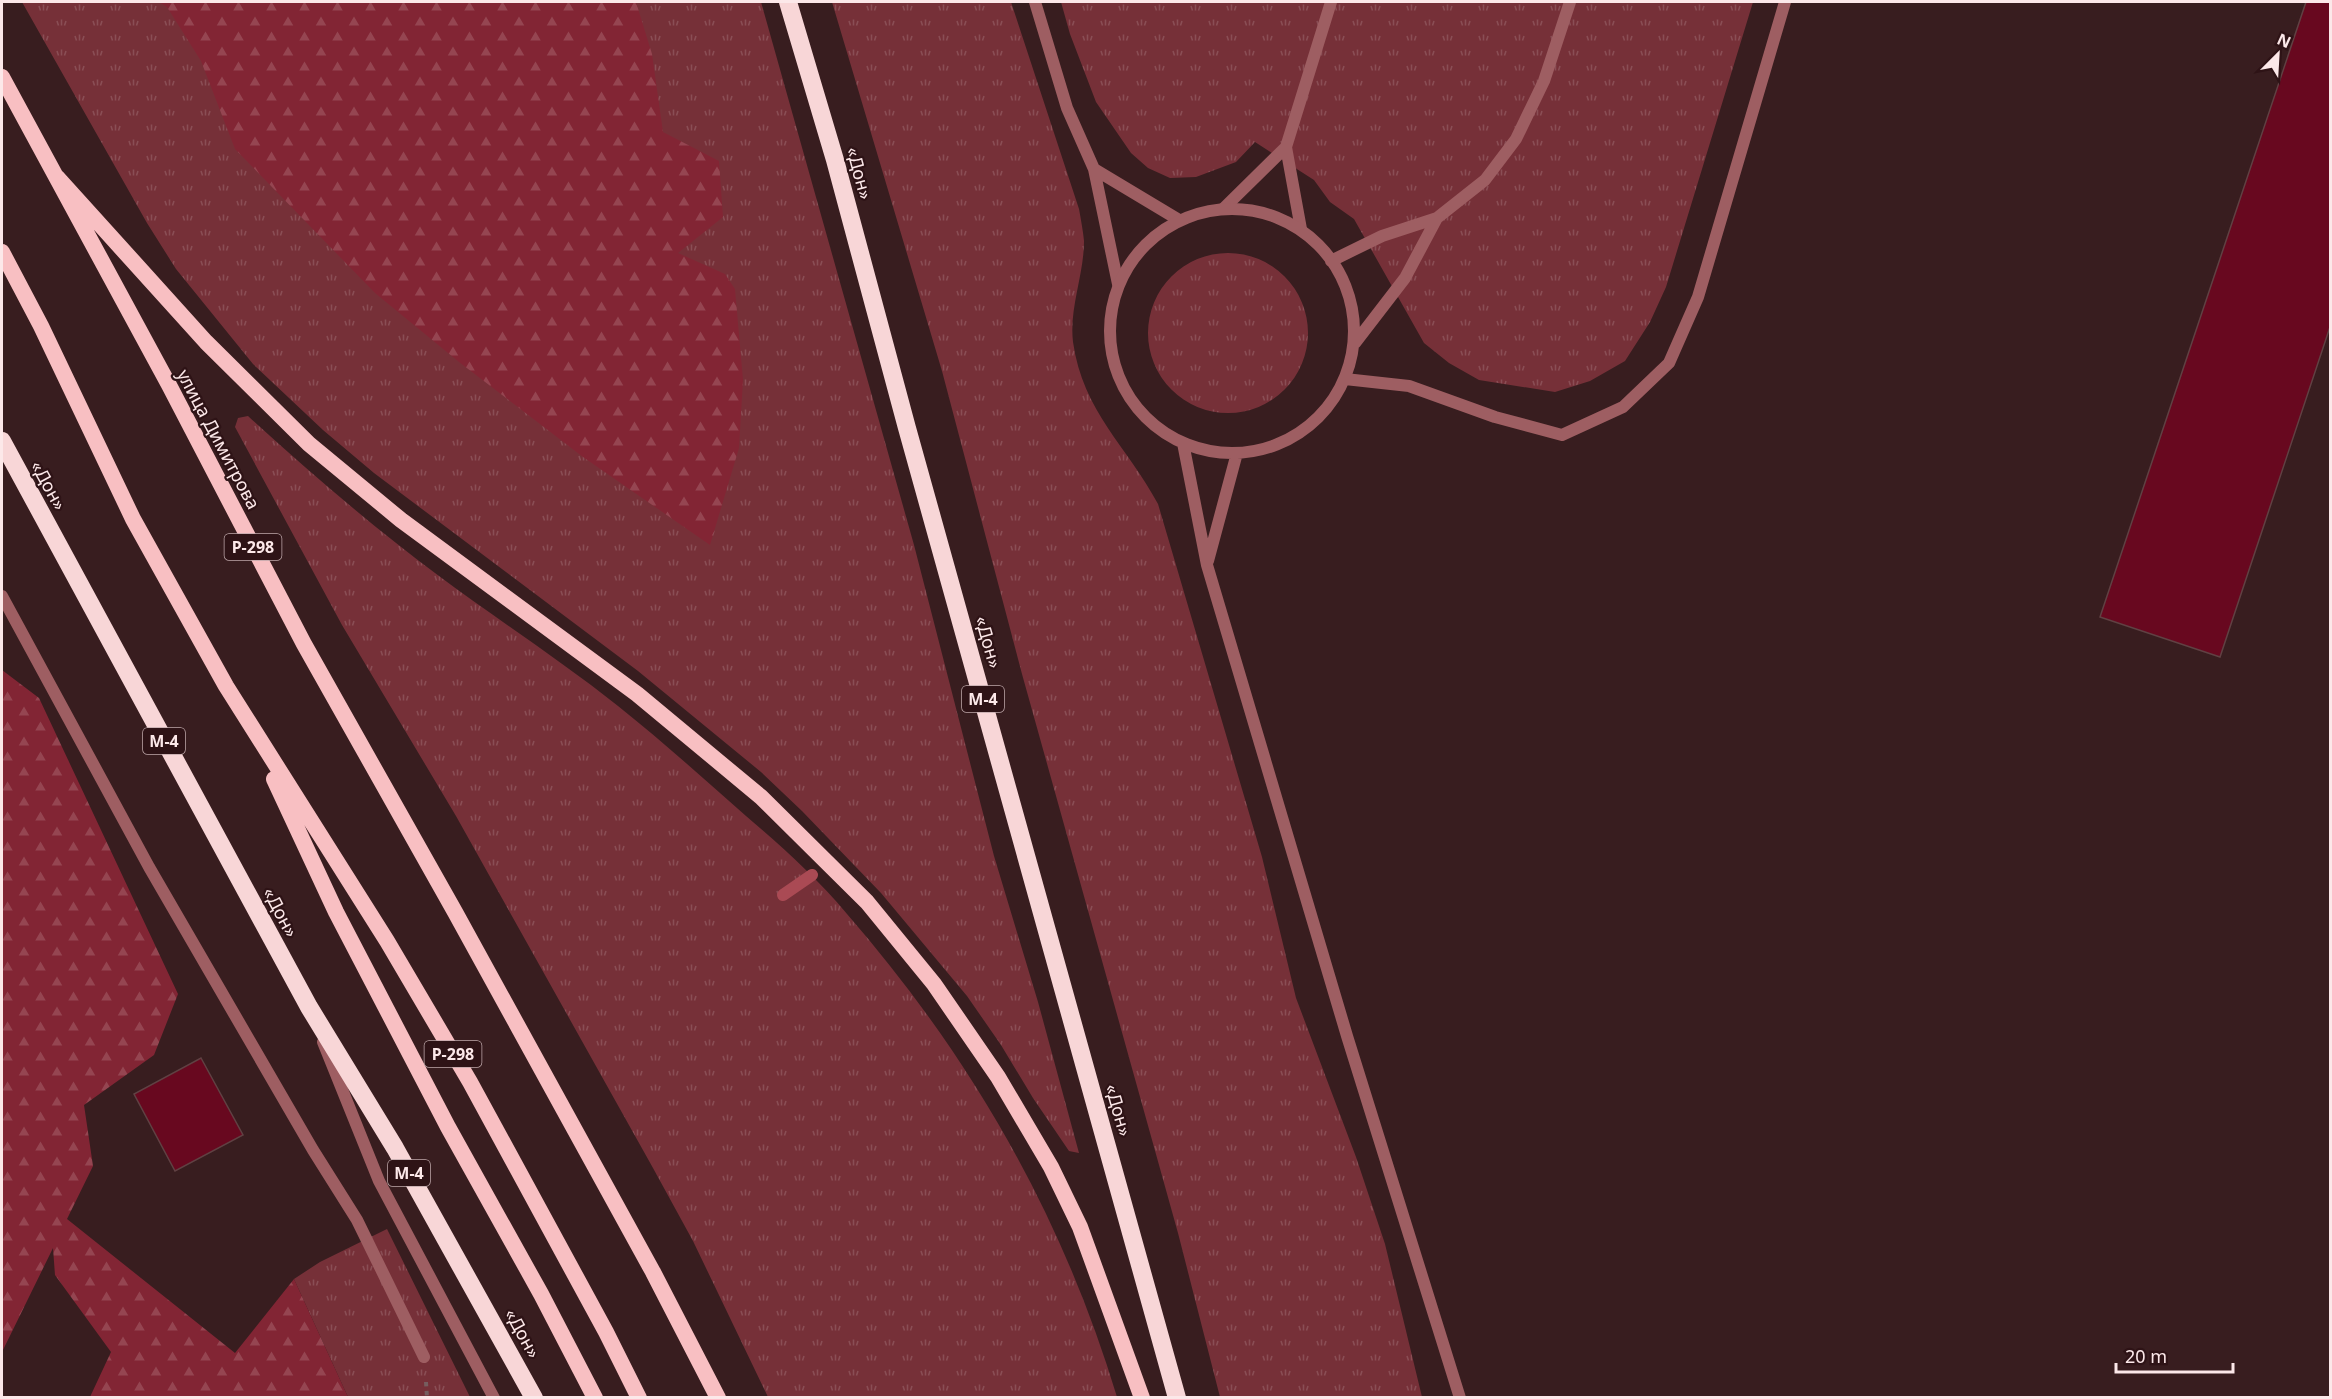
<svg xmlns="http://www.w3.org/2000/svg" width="2332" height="1399" font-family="'Noto Sans',sans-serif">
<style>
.grass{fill:url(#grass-tufts)}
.forest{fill:url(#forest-firs)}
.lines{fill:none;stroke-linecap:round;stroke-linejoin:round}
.stream{stroke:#aa4a54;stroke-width:12}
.building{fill:#68081f;stroke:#604143;stroke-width:1.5}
.path{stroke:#765d5f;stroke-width:4;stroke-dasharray:4.5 4.5;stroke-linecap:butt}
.service{stroke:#9e5e62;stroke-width:12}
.minor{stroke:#9e5e62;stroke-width:12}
.trunk{stroke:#f8bfc2;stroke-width:16}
.motorway{stroke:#f8d6d7;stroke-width:18}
.labels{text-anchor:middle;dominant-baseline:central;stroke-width:4.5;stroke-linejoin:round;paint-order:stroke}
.shield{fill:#2e1316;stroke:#bea8aa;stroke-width:1.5}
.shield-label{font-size:16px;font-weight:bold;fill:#fce8e9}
.street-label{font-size:18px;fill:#fce8e9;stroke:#2e1316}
</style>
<defs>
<pattern id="grass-tufts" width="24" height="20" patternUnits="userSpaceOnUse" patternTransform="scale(1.5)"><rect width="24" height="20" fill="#763038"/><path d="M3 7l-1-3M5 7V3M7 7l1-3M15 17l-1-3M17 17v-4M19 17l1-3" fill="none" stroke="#8a4e55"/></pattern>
<pattern id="forest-firs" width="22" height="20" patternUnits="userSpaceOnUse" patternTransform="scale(1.5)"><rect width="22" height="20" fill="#822534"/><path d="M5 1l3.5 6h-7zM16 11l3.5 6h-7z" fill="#954551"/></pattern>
</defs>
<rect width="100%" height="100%" fill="#381d1f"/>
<path class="grass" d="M22,2H761L914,545L994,856L1038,1002L1079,1153L1069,1151L1033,1098L1001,1045L967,996L881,893L802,811L761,772L638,671L374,473L323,430L253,364L176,269L147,223Z
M832,2H1011L1079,209C1081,220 1083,231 1084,241C1084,275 1069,308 1073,342C1083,412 1127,446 1158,504L1262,857L1296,998L1356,1157L1385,1244L1422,1397H1220L1178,1233L1022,674L942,371Z
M1061,2H1753L1666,287L1650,322L1625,361L1590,381L1555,392L1479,380L1449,363L1424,343L1354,219L1330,202L1314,180L1255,142L1236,162L1196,177L1170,178L1148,168L1131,153L1096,102L1070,34Z
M1148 333a80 80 0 1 1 160 0a80 80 0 1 1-160 0Z
M248,416C309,472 372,526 439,576C498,620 560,660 618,706C662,741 704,779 746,816C781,846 817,878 847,914C972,1058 1062,1215 1117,1397H768L693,1241L653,1168L456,816L342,625L235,427L238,418Z
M387,1229L470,1397H348L294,1279L320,1262Z"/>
<path class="forest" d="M159,2H636L652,54L663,132L719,161L723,217L678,253L725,274L735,289L743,380L739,448L710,545L583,457L459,362L375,293L235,149L201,61L167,7Z
M2,670L39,698L178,994L154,1055L84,1105L93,1166L67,1219L235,1353L294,1279L348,1397H90L111,1352L55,1275L53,1248L2,1352Z"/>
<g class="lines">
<path class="stream" d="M783,895L812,875"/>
</g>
<path class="building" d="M2306,2H2330V327L2220,657L2100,617Z
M201,1058L243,1135L175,1171L134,1094Z"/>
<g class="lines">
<path class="path" d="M426,1382L427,1398"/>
<path class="service" d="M1035,2L1067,108L1094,169
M1286,147L1331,2
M1224,208L1286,147L1301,229
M1118,284L1094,169L1179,220
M2,596L149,867L313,1150L357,1220L424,1357
M323,1042L379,1181L494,1398"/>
<path class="minor" d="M1110 331a122 122 0 1 1 244 0a122 122 0 1 1-244 0Z
M1331,261L1382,236L1437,218L1485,180L1516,139L1544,81L1570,2
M1355,343L1405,278L1437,218
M1345,379L1409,386L1495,417L1562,435L1623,407L1669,363L1698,297L1785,2
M1183,443L1207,565L1347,1036L1460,1398
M1208,561L1237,453"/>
<path class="trunk" d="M2,77L169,385L304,644L455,912L653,1272L718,1398
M57,177L206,342L309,444L401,520L637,694L761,797L867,902L934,984L998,1077L1051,1167L1080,1227L1142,1398
M2,252L41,326L133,519L226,686L387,941L470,1082L606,1332L639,1398
M274,779L336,912L448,1127L541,1294L595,1398"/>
<path class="motorway" d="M788,2L835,160L907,428L1177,1398
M2,441L309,1007L395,1148L534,1398"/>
</g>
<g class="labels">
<g class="shield">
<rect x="224.5" y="534" width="57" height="26" rx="4.5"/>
<rect x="962" y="686" width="42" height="26" rx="4.5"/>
<rect x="143" y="728" width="42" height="26" rx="4.5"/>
<rect x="424.5" y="1041" width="57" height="26" rx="4.5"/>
<rect x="388" y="1160" width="42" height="26" rx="4.5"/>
</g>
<g class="shield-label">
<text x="253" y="547">Р-298</text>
<text x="983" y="699">М-4</text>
<text x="164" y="741">М-4</text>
<text x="453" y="1054">Р-298</text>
<text x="409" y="1173">М-4</text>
</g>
<g class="street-label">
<text transform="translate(860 173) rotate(75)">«Дон»</text>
<text transform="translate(219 439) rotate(62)">улица Димитрова</text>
<text transform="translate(49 485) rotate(61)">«Дон»</text>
<text transform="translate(989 642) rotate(74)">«Дон»</text>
<text transform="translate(281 912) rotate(62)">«Дон»</text>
<text transform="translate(1119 1110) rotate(74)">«Дон»</text>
<text transform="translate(523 1333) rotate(61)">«Дон»</text>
</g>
</g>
<rect width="2332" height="1399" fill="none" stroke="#fce8e9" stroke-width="6"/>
<g transform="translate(2278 54) rotate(24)" stroke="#2e1316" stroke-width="4.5" paint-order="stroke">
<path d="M0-4.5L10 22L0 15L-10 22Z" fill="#fce8e9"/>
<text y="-9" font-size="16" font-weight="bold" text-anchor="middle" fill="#fce8e9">N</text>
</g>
<path d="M2116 1363v9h117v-9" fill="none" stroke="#fce8e9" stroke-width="3"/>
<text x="2125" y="1363" font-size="18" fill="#fce8e9" stroke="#2e1316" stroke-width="4.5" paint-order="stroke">20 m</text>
</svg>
